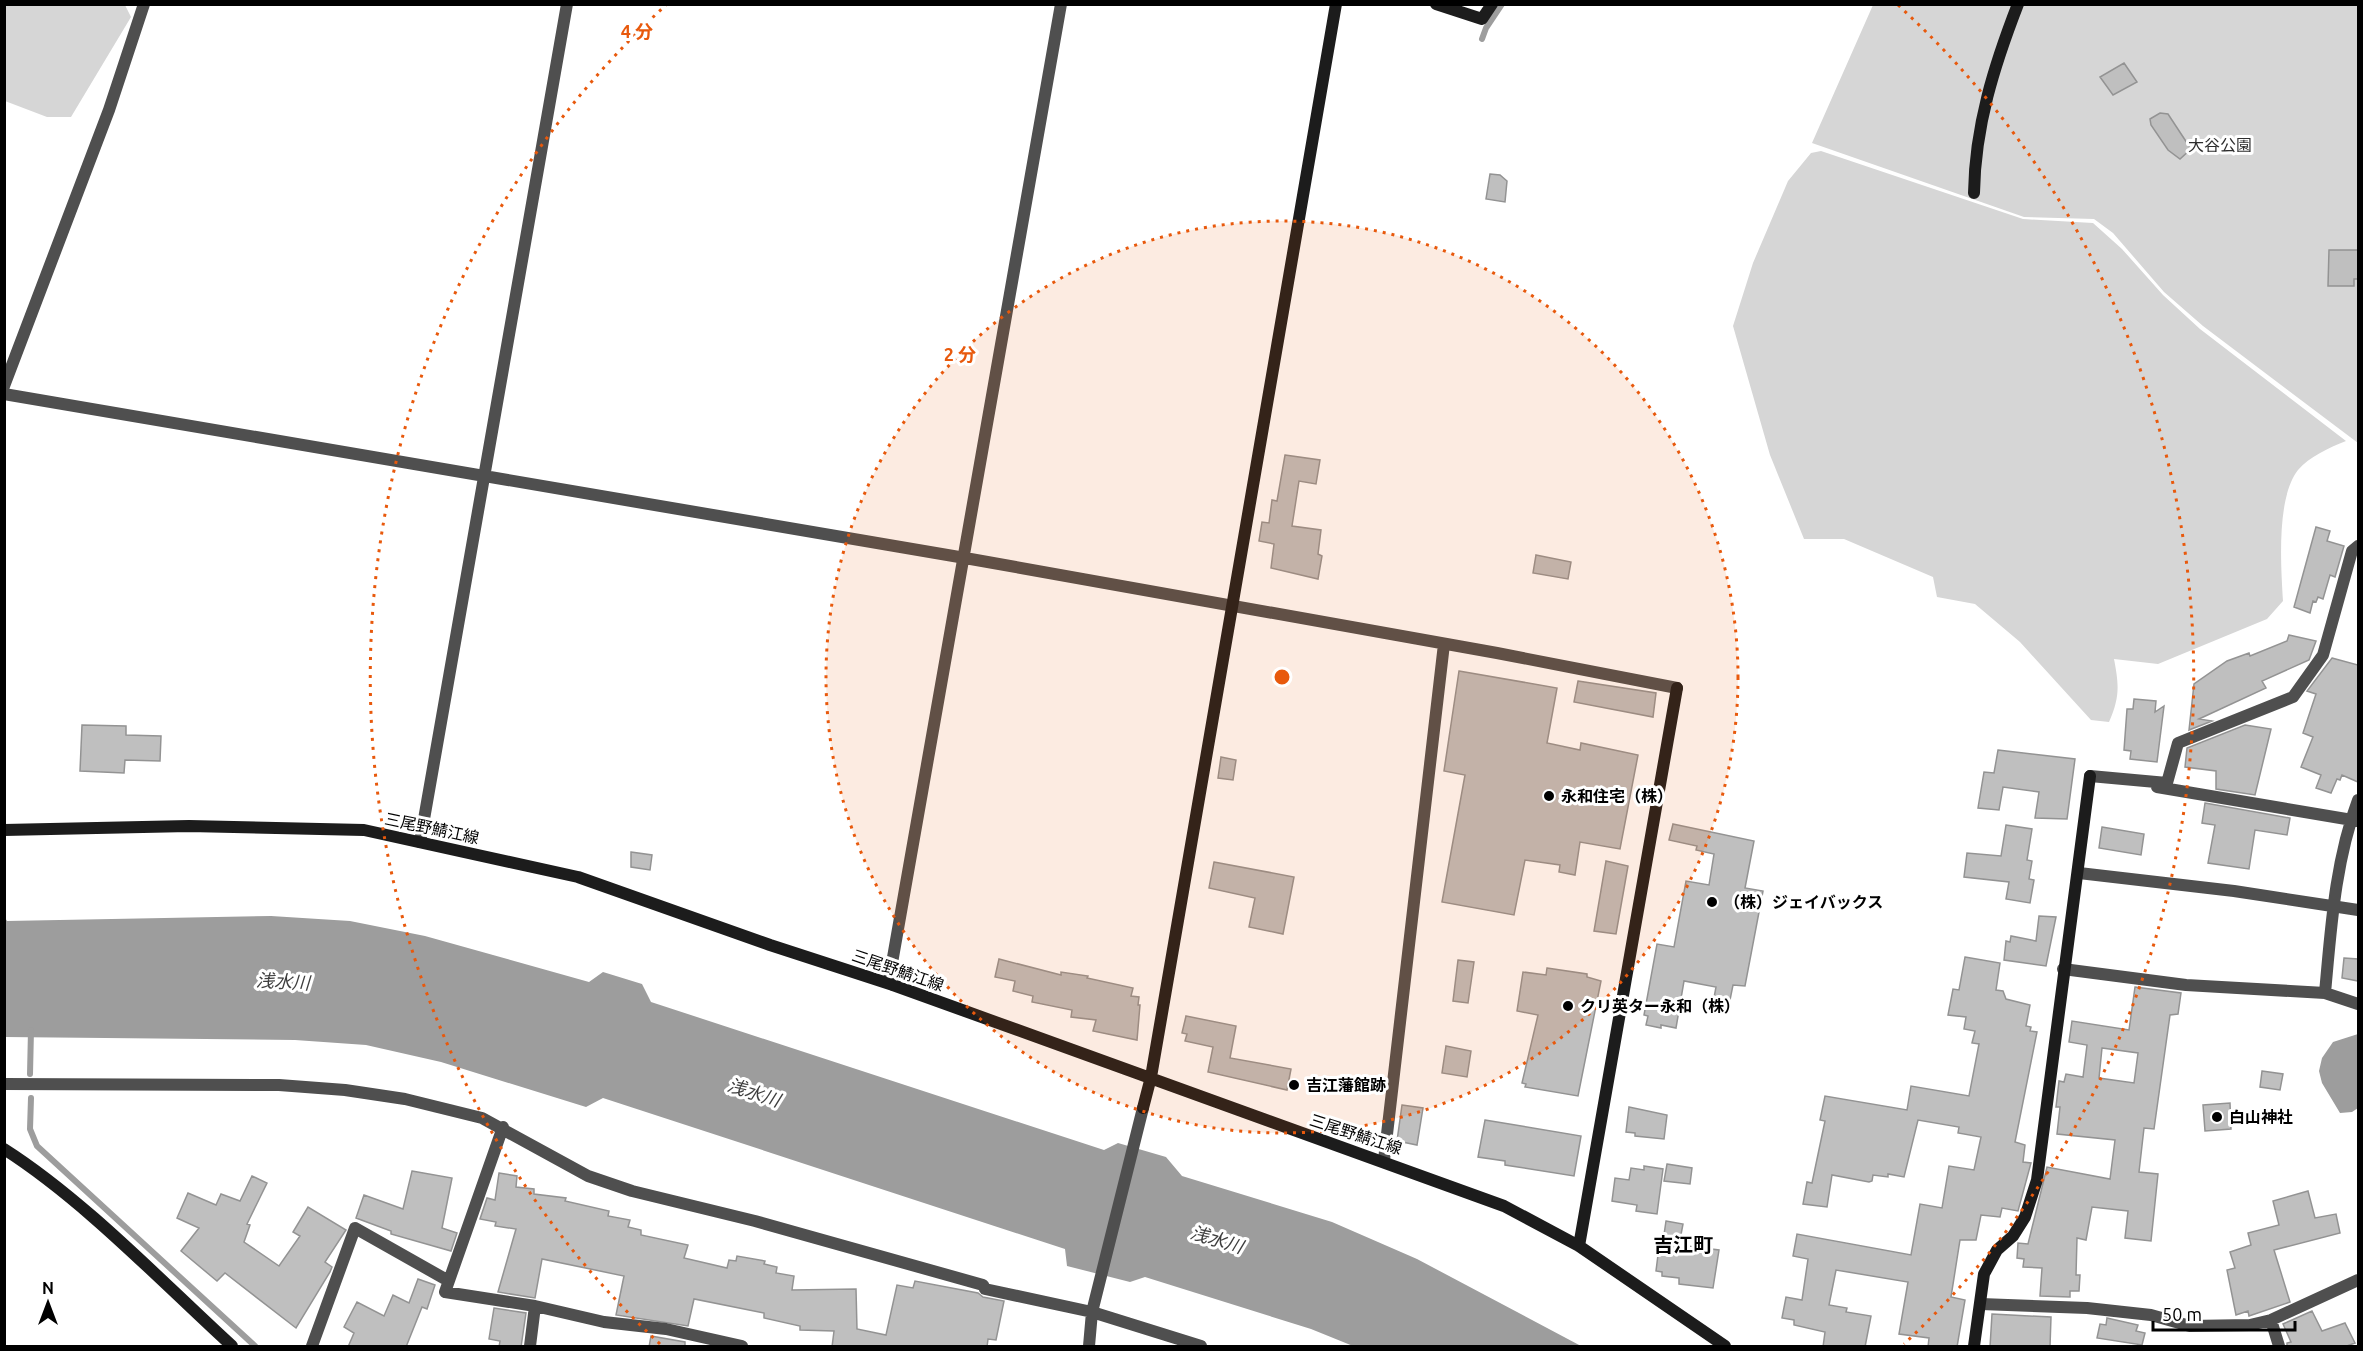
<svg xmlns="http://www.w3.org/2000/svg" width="2363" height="1351" font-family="Ubuntu,'Noto Sans JP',sans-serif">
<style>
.green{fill:#d6d6d6}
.water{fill:#9d9d9d}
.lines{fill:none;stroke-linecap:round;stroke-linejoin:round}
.stream{stroke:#9d9d9d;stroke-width:6}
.building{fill:#bfbfbf;stroke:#939393;stroke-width:1.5;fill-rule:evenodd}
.street{stroke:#4f4f4f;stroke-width:12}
.secondary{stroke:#1c1c1c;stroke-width:12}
.ring{fill:none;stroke:#e8590c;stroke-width:3;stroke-dasharray:3 6}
.poi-dot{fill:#000;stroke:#fff;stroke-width:2}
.labels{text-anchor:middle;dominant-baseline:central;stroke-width:6;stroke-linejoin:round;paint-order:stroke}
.park-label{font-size:16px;fill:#2d2d2d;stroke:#fff}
.poi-label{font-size:16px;font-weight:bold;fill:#000;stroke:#fff;text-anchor:start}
.street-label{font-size:16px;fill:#000;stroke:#fff}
.water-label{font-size:18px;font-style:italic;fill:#3e3e3e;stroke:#fff}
.quarter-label{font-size:20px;font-weight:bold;fill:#000;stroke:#fff}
.centre{fill:#e8590c;stroke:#fff;stroke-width:3}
.ring-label{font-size:18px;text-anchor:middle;font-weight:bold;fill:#e8590c;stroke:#fff;stroke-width:6;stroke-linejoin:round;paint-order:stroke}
</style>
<rect width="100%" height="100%" fill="#fff"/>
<path class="green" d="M4,5H125L131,17L71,117H47L5,101Z
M1873,5H2358V443L2203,326L2164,292L2113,233L2094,219L2024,217L1812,143Z
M1821,151L2023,219L2093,223L2122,249L2163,295L2200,329L2346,441C2330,447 2309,457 2298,470C2276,498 2281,567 2283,601L2267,619L2158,664L2114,659C2119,685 2120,697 2109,722L2091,720L2020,642L1975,604L1937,597L1933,577L1844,539H1804L1770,455L1733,326L1753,263L1788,181L1811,153Z"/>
<path class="water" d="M4,916L7,921L271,916L350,921L425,936L589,982L603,972L642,984L651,1002L1104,1150L1118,1143L1166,1157L1182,1176L1332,1222L1417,1259L1581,1346H1353L1311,1329L1145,1277L1130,1282L1067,1266L1065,1249L603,1098L586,1107L441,1062L366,1045L295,1040L5,1037Z
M2358,1034V1108L2352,1112L2340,1113L2322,1083L2319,1071L2322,1058L2333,1042Z"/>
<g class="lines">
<path class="stream" d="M1482,39L1486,28L1502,4
M30,1074L31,1030
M31,1098L30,1129L37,1146L255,1346"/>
</g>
<path class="building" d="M2124,63L2137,82L2113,95L2100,77Z
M2160,113L2168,114L2191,149L2180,159L2168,150L2151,125L2150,119Z
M1490,174L1500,175L1507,181L1505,202L1486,199Z
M2329,250H2358V279H2354V286H2328Z
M1285,455L1320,460L1316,484L1299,481L1292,526L1321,530L1318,554L1322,556L1318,579L1271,568L1274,544L1259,541L1262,522L1269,523L1272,500L1277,501Z
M2316,527L2330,531L2327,541L2344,546L2335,577L2330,575L2323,599L2318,597L2316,602L2313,601L2310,613L2294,607Z
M1536,555L1571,562L1568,579L1533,573Z
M2289,635L2316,641L2309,660L2262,681L2266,688L2199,719L2212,721L2189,730L2194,684L2227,661L2249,653L2250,656L2287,641Z
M2332,658L2358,665V782L2342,775L2340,780L2337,779L2331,793L2316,788L2321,775L2301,767L2313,737L2303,733L2316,694L2307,691Z
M1459,671L1557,688L1547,743L1580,750L1581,743L1638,755L1620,849L1580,842L1575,875L1559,872L1560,865L1525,860L1514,915L1442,902L1465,775L1444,771Z
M1578,681L1656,693L1653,717L1574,702Z
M2134,699L2156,701L2155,712L2164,706L2157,762L2130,759L2131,751L2124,750L2127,709H2133Z
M82,725L126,726V735L161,736L160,761L125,760L124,773L80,771Z
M2245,725L2271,729L2255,795L2216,789V771L2185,767L2187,748Z
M1998,750L2075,759L2067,819L2035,818L2039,792L2003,787L1999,810L1978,808L1984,772L1994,773Z
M1221,757L1236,760L1233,780L1218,778Z
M2205,803L2290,818L2287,835L2255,830L2249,869L2208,863L2215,825L2202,823Z
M1673,824L1754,841L1745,888L1763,891L1745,986L1733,985L1729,1005L1713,1003L1716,987L1684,981L1676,1028L1661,1025V1028L1646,1025L1648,1016L1644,1015L1657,944L1674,947L1686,881L1709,885L1714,854L1696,850L1697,846L1669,840Z
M2006,825L2032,829L2027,860L2032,861L2029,879L2034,880L2030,903L2006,899L2009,882L1964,877L1967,853L2001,856Z
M2102,827L2144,834L2141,855L2099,848Z
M631,852L652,855L650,870L631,867Z
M1606,861L1628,866L1616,934L1594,931Z
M1214,862L1294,877L1283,934L1249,927L1255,898L1209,888Z
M2039,916L2056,917L2046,966L2004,960L2006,941L2010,942L2011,936L2036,941Z
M1965,957L2000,963L1996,990L2003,991L2006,999L2030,1005L2026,1026L2031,1027L2030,1031L2037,1032L2015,1142L2025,1145L2023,1162L2031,1163L2018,1211L2002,1208L2000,1217L1981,1215L1976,1240H1960L1951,1297L1965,1300L1957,1347H1928L1929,1338L1899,1334L1908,1282L1836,1270L1829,1305L1847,1308L1846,1312L1871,1316L1865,1347H1823L1825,1332L1794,1325V1320L1782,1318L1786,1297L1802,1300L1808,1259L1793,1256L1797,1234L1911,1255L1920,1204L1942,1208L1949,1166L1974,1170L1981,1137L1958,1133L1959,1127L1918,1120L1904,1177L1888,1174V1177L1873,1175L1872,1181L1869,1182L1832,1175L1827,1207L1803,1204L1807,1182L1812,1183L1825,1121L1820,1120L1825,1096L1907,1110L1911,1086L1969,1096L1979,1044L1972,1043L1975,1031L1964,1029L1966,1017L1948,1015L1953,989L1959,990Z
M2344,958L2358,959V981L2342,978Z
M999,959L1061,975V972L1088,976L1087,978L1133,988L1131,996L1139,997L1138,1005H1140L1137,1040L1093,1031L1096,1020L1071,1017L1072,1010L1032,1002L1033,996L1013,991L1015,981L995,977Z
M1458,960L1474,962L1468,1003L1453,1001Z
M1547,968L1587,974V977L1601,981L1578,1096L1525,1087L1526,1084L1522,1083L1538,1015L1517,1011L1523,972L1546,975Z
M2135,987L2181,993L2178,1014L2170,1015L2154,1129L2144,1128L2139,1172L2158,1174L2151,1241L2125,1238L2128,1211L2092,1207L2086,1240L2077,1238L2076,1275H2080L2079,1291H2070V1297L2040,1296L2042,1268L2023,1267L2024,1259L2017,1258L2018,1243L2028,1244L2047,1167L2110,1179L2115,1140L2057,1134L2060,1107H2056L2059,1081L2064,1082L2066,1074L2083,1077L2087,1045L2069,1042L2072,1021L2129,1030ZM2102,1048L2138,1053L2134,1083L2099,1078Z
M1186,1016L1236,1026L1230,1058L1291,1069L1287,1090L1208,1072L1213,1047L1185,1041L1187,1034L1182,1033Z
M1446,1046L1471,1051L1467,1077L1442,1073Z
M2262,1071L2283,1074L2280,1090L2260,1087Z
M2230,1103L2231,1129L2205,1131L2203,1105Z
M1402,1105L1423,1108L1417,1145L1397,1141Z
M1629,1107L1667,1115L1664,1139L1635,1136V1133L1626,1132Z
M1485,1120L1581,1136L1574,1176L1505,1165V1161L1478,1157Z
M1667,1164L1692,1168L1690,1184L1664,1181Z
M1644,1166L1663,1169L1657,1214L1636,1211L1637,1205L1612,1201L1615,1178L1629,1180L1631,1168L1644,1170Z
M412,1171L452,1178L442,1228L457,1233L451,1251L391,1234V1231L356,1218L364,1195L403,1209Z
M499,1173L517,1176L516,1187L534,1189V1194L566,1198L565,1201L609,1211L608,1216L630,1220L628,1227L641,1230V1235L688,1245L684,1258L727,1268L729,1260L736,1261L737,1256L765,1261L764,1264L777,1267L776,1273L794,1276L792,1290L856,1289L857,1329L886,1335L897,1285L913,1288L915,1281L978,1293L983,1297L1004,1301L996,1340L988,1339L987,1347H832L834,1331L800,1330V1326L764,1318V1313L694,1299L688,1326L616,1315L624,1276L542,1259L535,1298L498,1292L516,1229L495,1226L496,1222L480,1219L487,1198L495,1200Z
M252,1176L267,1183L247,1224L250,1225L244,1242L279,1266L300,1236L293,1232L308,1207L346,1230L325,1262L332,1267L330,1272L296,1328L225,1273L217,1281L181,1251L199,1228L177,1218L188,1193L216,1205L221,1194L240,1201Z
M2308,1191L2315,1218L2336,1214L2340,1233L2274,1250L2290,1302L2249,1316L2248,1311L2236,1315L2227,1270L2235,1268L2230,1252L2251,1245L2248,1233L2279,1225L2273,1201Z
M1666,1221L1683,1224L1679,1245L1719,1250L1713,1288L1679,1284V1278L1662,1276V1272L1656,1271L1658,1255H1661Z
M418,1279L435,1285L427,1309L422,1307L406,1347H348L354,1333L344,1327L357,1302L384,1316L393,1295L409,1303Z
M494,1308L526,1313L521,1347H499L500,1341L489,1339Z
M2312,1311L2322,1331L2345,1323L2355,1343L2344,1347H2287V1343L2291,1342L2283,1324Z
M1992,1314L2051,1317L2050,1347H1990Z
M2107,1318L2138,1325L2136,1331L2145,1333L2142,1345L2097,1338L2100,1324L2106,1325Z
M651,1336L685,1342V1347H649Z"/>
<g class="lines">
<path class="street" d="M4,386L109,110L144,4
M4,394L965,558L1497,653L1677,688
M2090,776L2167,783L2178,743L2293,697L2323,655L2352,551L2358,546
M2157,787L2358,821
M420,842L567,4
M2079,873L2234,891L2358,910
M2063,969L2186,985L2325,993L2358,1004
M893,985L889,980C947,655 1001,329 1061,4
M2325,993C2331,928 2335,861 2358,800
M4,1084L279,1085L345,1090L405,1099L482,1118L588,1176L632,1191L755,1221L983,1285L985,1289L1092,1312L1201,1346
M503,1127L445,1292L535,1306L604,1322L666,1329L742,1346
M1384,1160L1444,644
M1981,1304L2087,1308L2151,1315L2190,1326L2250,1325L2271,1320L2358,1280
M2271,1320L2279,1346
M312,1346L355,1228L447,1280
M530,1346L535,1306
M1089,1346L1092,1312L1143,1108"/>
<path class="secondary" d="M1436,4L1482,19L1492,4
M1974,193C1975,126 1994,66 2018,4
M4,830L189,826L364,830L578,877L770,945L893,985L1504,1206L1579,1246L1725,1346
M1143,1108L1151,1077L1336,4
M4,1149C84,1200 162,1282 232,1346
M1579,1246L1677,688
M1974,1346L1984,1274L1997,1250L2013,1236L2025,1217L2037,1180L2090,776"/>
</g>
<circle cx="1282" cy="677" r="456" fill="#e8590c" fill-opacity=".12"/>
<g class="ring">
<circle cx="1282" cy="677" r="456"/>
<path d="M660 1344A912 912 0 0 1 666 5M1898 5A912 912 0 0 1 1904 1344"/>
</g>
<g class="poi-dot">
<circle cx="1549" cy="796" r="6"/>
<circle cx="1712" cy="902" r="6"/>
<circle cx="1568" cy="1006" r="6"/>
<circle cx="1294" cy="1085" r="6"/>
<circle cx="2217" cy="1117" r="6"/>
</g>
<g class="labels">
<g class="park-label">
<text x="2220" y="145">大谷公園</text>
</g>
<g class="poi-label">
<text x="1561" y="796">永和住宅（株）</text>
<text x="1724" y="902">（株）ジェイバックス</text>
<text x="1580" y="1006">クリ英ター永和（株）</text>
<text x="1306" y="1085">吉江藩館跡</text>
<text x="2229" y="1117">白山神社</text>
</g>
<g class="street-label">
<text transform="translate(432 828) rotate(12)">三尾野鯖江線</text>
<text transform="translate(898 970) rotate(19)">三尾野鯖江線</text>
<text transform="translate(1356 1134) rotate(18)">三尾野鯖江線</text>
</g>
<g class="water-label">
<text transform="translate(283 981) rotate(3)">浅水川</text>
<text transform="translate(754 1092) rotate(18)">浅水川</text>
<text transform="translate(1217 1239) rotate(17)">浅水川</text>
</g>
<g class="quarter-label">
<text x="1683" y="1244">吉江町</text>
</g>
</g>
<circle cx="1282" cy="677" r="9" class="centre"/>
<g class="ring-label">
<text x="637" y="38">4 分</text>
<text x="960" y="361">2 分</text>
</g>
<rect width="2363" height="1351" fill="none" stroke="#000000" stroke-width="12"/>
<g transform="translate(48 1303)" stroke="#ffffff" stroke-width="4.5" paint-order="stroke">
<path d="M0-4.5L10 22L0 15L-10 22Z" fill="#000000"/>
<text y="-9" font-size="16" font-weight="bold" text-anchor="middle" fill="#000000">N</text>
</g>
<path d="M2153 1321v9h142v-9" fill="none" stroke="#000000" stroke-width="3"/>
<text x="2162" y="1321" font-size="18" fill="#000000" stroke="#ffffff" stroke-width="4.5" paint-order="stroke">50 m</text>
</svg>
